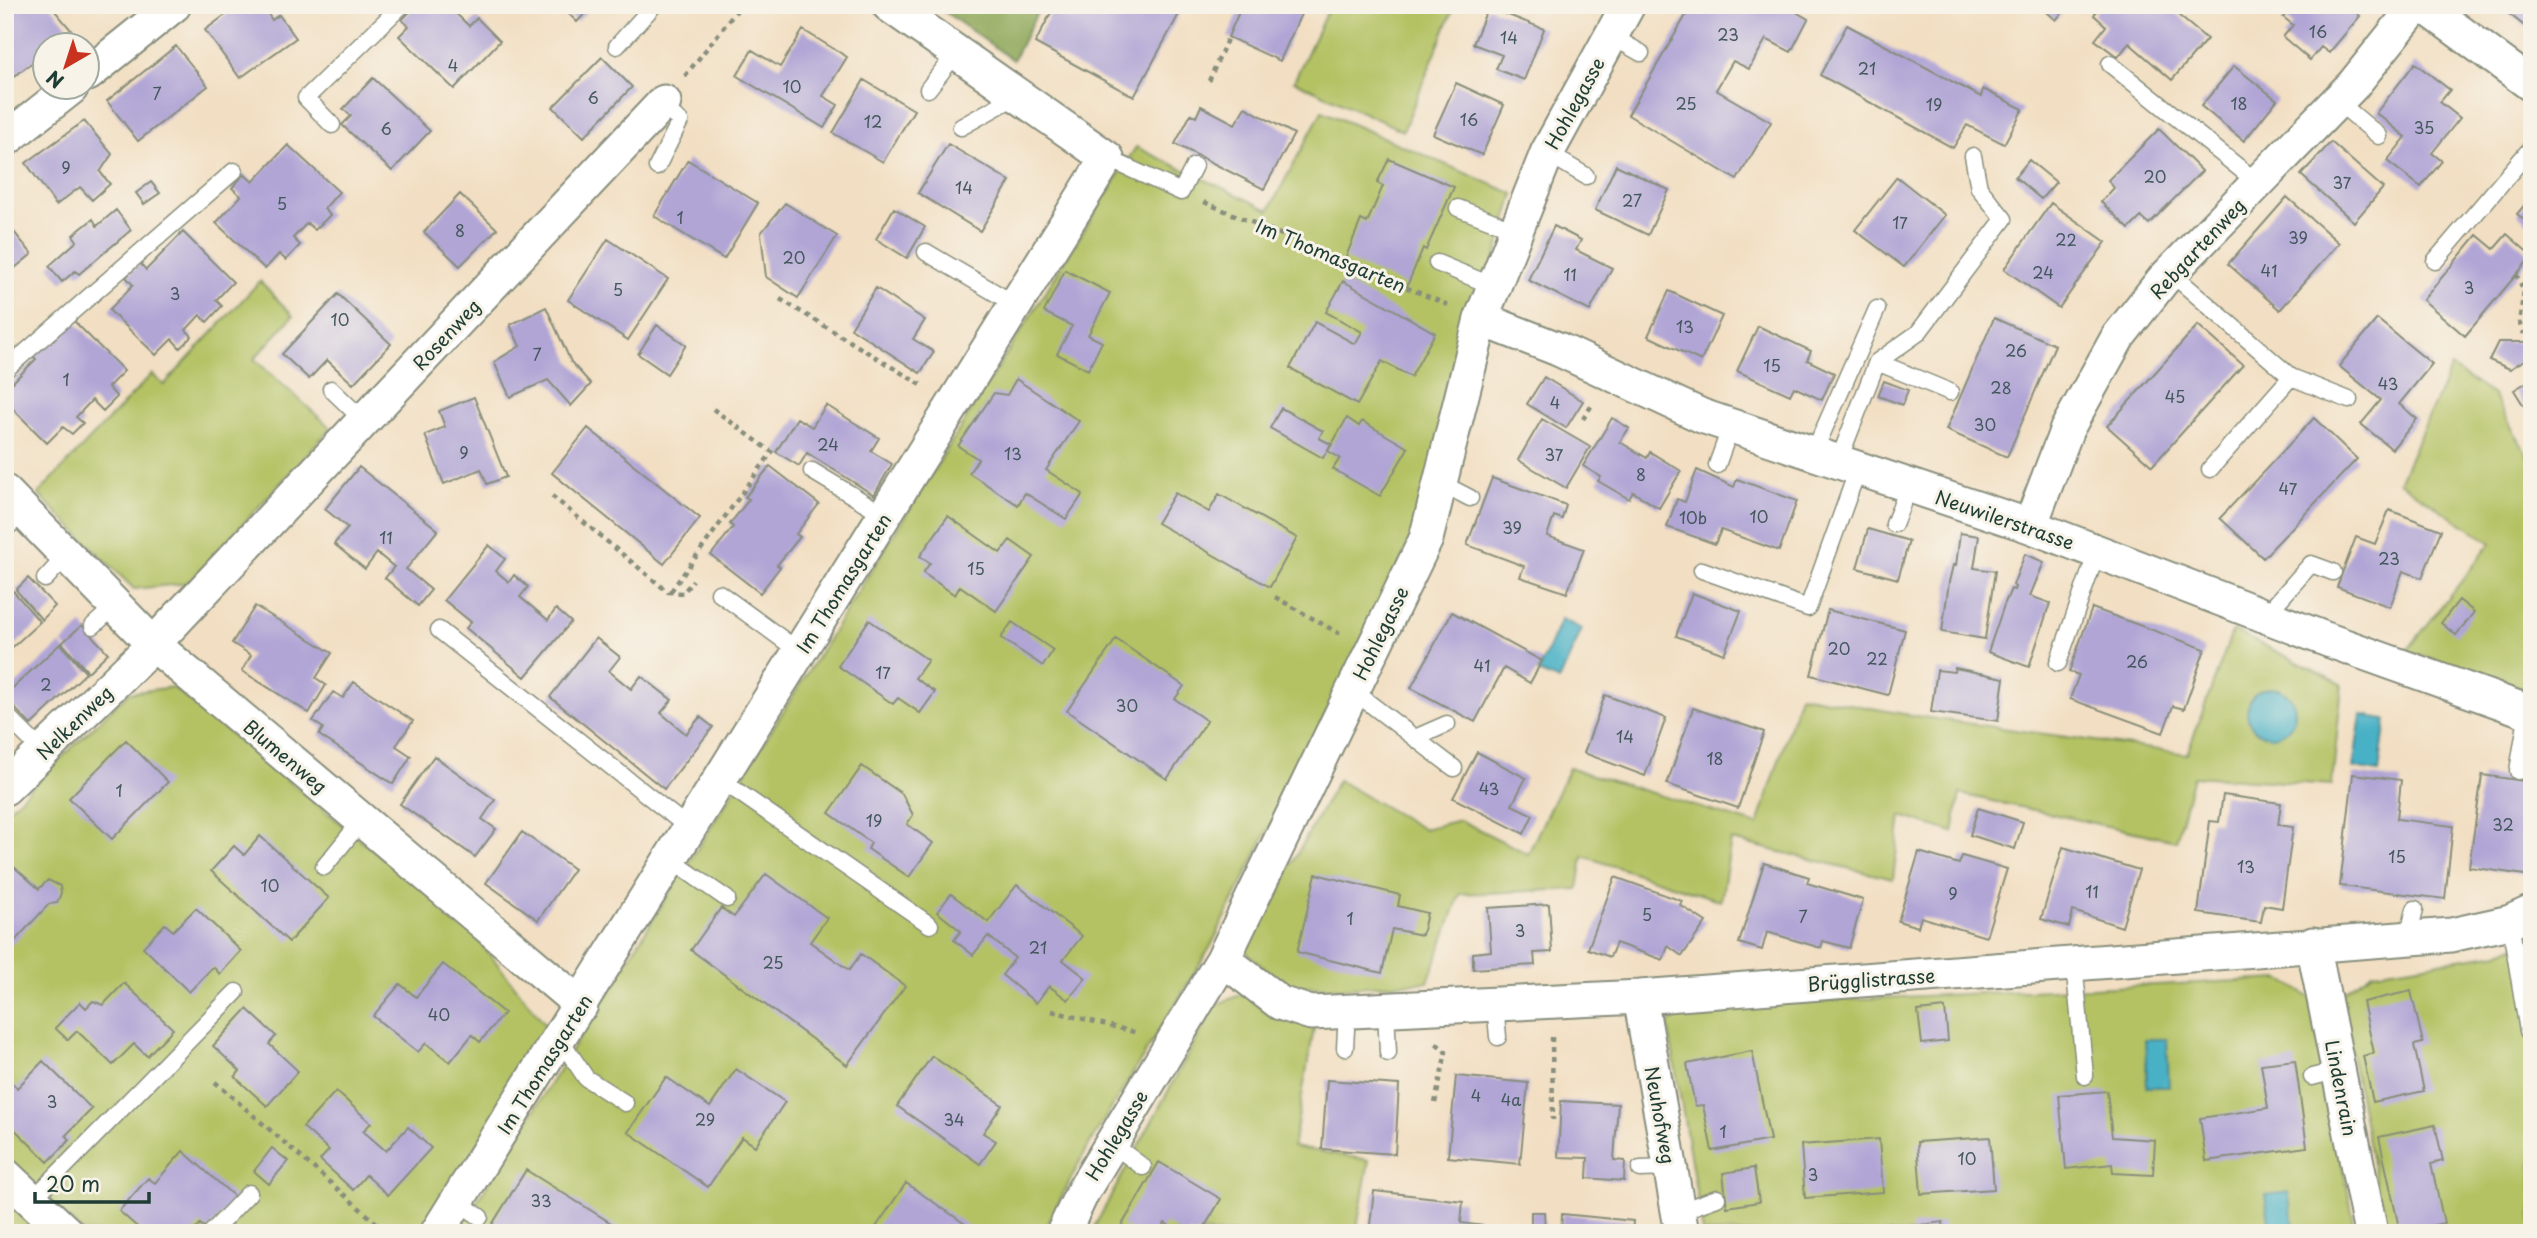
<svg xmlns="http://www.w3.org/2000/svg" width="2537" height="1238" font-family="'Playpen Sans',sans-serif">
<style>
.green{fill:#b4c264;stroke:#6a804c;stroke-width:2}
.forest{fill:#8fa85a;stroke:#577247;stroke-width:2}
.water{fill:#48b1c6;stroke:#34777d;stroke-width:2}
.building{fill:#b0a5d5}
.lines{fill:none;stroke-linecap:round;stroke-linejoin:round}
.lane-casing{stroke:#888e7c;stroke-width:19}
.street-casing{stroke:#888e7c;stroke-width:37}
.path{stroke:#888e7c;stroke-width:4.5;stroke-dasharray:5 5;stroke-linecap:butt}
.lane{stroke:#fff;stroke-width:16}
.street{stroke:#fff;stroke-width:33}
.labels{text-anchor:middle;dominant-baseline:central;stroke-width:6;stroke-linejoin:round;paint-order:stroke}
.number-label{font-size:16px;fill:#43575c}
.street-label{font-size:19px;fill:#1f3d34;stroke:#f7f3e8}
</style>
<rect width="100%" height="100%" fill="#f7f3e8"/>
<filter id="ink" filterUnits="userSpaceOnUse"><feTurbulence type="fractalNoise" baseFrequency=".0143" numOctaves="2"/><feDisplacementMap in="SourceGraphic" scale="14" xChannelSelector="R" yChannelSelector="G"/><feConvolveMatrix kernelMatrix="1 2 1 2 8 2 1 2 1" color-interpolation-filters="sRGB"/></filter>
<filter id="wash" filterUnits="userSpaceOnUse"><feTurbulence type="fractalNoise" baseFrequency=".00686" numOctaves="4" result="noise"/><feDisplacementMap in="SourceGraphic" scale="28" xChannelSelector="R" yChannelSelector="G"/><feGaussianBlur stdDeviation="1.57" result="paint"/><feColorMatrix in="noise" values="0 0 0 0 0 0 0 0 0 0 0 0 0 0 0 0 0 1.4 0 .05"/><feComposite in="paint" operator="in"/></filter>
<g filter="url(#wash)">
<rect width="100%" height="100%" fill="#f2dfc3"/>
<path class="green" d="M1330,5H1455L1403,131L1294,81Z
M1322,111L1514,194L1414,534L1211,946L1087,1148L1043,1233H457L1136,147L1269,210Z
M260,281L293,316L254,359L331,428L189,583L134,589L38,494L152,374L164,385Z
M2451,367L2493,395L2532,463V692L2407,651L2491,543L2399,482Z
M2233,630L2342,684L2332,785L2193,776L2176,841L1960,794L1953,832L1901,816L1893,879L1731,840L1721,901L1583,856L1578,889L1460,894L1428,982L1341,988L1282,985L1244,950L1338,780L1423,829L1460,820L1528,854L1569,768L1758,825L1800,695L1909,715L2187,754Z
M173,687L469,928L545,1024L541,1047L420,1233H84L5,1162V813L128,693Z
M2532,938V1233H2385L2340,994L2373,972L2499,953Z
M2281,979L2311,998L2356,1233H1703L1668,1024L1689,1007Z
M1242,994L1315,1022L1293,1147L1369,1160L1356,1233H1091L1215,1005Z
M5,1193L47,1233H5Z"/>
<path class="forest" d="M935,5H1041L1013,60Z"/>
<path class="water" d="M1561,619L1582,629L1559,681L1538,672Z
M2247 712a24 24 0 1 1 48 0a24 24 0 1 1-48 0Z
M2361,715L2386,719L2379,772L2353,768Z
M2145,1039H2167L2169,1087H2147Z
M2288,1192L2295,1233H2271L2265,1195Z"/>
<g id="blocks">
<path class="building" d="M5,5H50L72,31L53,46H46V52L8,81L5,78Z
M239,5H262L272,20L279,15L296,38L240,78L205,30Z
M416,5H447L469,26L477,18L500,41L454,89L399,36L409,26L402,20Z
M560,5H593L577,22Z
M1055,5H1184L1134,97L1035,43Z
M1242,5H1305L1280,61L1228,37Z
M1692,5H1784L1808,19L1791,52L1766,39L1749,69L1733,61L1716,90L1771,122L1737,180L1628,115Z
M2039,5H2069L2056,20Z
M2101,5H2166L2207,39L2172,80L2129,43L2118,57L2095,40L2106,26L2094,15Z
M2288,5H2348L2360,16L2329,53L2321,47L2310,60L2283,37L2293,25L2283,17L2291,8Z
M2498,5H2532V22L2527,28Z
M1488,7L1544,29L1524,80L1496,69L1502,55L1473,44Z
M1847,25L1981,97L1983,89L2023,109L2004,144L1967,125L1953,148L1820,75Z
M803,30L847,57L823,96L838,105L824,128L737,76L752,50L780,67Z
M176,46L208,86L138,141L107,101Z
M602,57L632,87L584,137L553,107Z
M2415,63L2450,90L2440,102L2460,118L2432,153L2442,161L2421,187L2387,161L2406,137L2376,113Z
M2234,66L2277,100L2244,141L2201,106Z
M373,78L430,131L392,171L342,125L351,116L343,109Z
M864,80L914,110L883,162L833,133Z
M1456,83L1504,105L1482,155L1433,134Z
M1201,106L1235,124L1245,107L1294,134L1264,189L1175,144L1191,114L1196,117Z
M84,121L112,154L100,172L110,184L92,200L80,187L56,205L26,163Z
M2159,129L2202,171L2149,224L2141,217L2129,229L2101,202L2114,188L2108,180Z
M2331,142L2383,188L2354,222L2301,175Z
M948,144L1010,181L980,231L918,193Z
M288,145L339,192L324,209L330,215L315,230L307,223L293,238L300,245L286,260L279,254L265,269L216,223L241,196L232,188L244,174L253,182Z
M1389,159L1454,187L1426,250L1423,248L1407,286L1345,259L1361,220L1367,223L1383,186L1377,183Z
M688,160L758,203L724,259L654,216Z
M2029,160L2056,182L2041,199L2015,177Z
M1616,165L1669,190L1648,235L1595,210Z
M1897,177L1945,215L1904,267L1855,230Z
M151,182L160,193L144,204L136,193Z
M460,194L497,229L460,266L424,232Z
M2532,196V227L2517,214Z
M2287,197L2339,243L2280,310L2228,264Z
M785,203L837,236L798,298L766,277L761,233Z
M2051,203L2106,242L2059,308L2004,269Z
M894,208L925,227L907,258L876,239Z
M116,210L131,230L79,274L75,271L62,282L49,266L77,241L73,235L93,219L97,226Z
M5,221L32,254L5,276Z
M1554,226L1581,240L1576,250L1612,268L1590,311L1528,280Z
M183,232L233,282L216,300L222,306L207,322L200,315L186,330L192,336L180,348L172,339L156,355L109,310L133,285L126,277L140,263L146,270Z
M2507,234L2532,256L2465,336L2423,300L2477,235L2494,249Z
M608,239L668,279L628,340L568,300Z
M1065,270L1110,293L1088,335L1102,342L1088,370L1057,354L1072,326L1044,312Z
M1343,281L1435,333L1411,377L1382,361L1357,405L1290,368L1315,322L1355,344L1362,332L1326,312Z
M876,288L925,320L913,339L934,352L920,373L851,328Z
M1669,291L1722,316L1701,361L1648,336Z
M338,294L391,344L353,384L327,360L309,379L282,354Z
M546,307L571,362L591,384L571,406L548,380L510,397L494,362L520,346L510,325Z
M1994,318L2055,345L2007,457L1946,430Z
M2377,319L2432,364L2399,404L2417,419L2392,449L2361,424L2381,400L2339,366Z
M73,320L124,371L108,387L117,397L103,411L92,400L76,417L83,423L72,434L63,427L47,443L5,401V390L36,359L29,352L44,338L50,343Z
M657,325L686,345L667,374L638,354Z
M2198,325L2243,365L2152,466L2107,426Z
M1758,326L1811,351L1807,360L1834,373L1822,400L1794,387L1790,395L1737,371Z
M2532,338V355L2510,369L2489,360L2498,342H2524Z
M1544,377L1583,401L1566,428L1527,404Z
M1016,379L1079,421L1046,470L1083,494L1066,519L1025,493L1018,505L969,473L978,459L958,446L994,393L1007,395Z
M2532,379V419L2514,390Z
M1884,381L1908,390L1902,405L1878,396Z
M474,397L506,477L487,484L481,469L444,484L425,435L445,427L439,411Z
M826,405L879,438L871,451L892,464L874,495L807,453L799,466L776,452L797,418L812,427Z
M1281,408L1323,431L1319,438L1331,444L1323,458L1270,428Z
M1347,418L1359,426L1362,421L1408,448L1380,496L1333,469L1340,458L1328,451Z
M1612,418L1629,428L1620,442L1647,458L1650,452L1681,471L1659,508L1633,492L1629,499L1598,481L1601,477L1583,466Z
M2314,418L2357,459L2263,558L2220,518Z
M1542,419L1590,447L1566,488L1518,460Z
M588,428L700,518L664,564L552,473Z
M770,466L819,504L796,534L800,537L777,565L780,567L760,593L711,555L733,527L730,524L749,499L745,497Z
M359,467L438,530L406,569L431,590L418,606L385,578L394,567L377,553L365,569L334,544L348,528L325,509Z
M1697,470L1734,487L1737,479L1797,501L1779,551L1721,530L1715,544L1667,527L1677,499L1685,502Z
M1492,478L1566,505L1562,519L1554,516L1547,536L1584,549L1567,593L1520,577L1524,566L1467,545Z
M1175,493L1209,512L1219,494L1297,538L1270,587L1157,523Z
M2389,510L2441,530L2422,578L2403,571L2390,607L2337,587L2356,537L2375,544Z
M948,516L1000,553L1010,540L1034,557L996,611L960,586L955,595L923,573L930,563L920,556Z
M1868,529L1909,541L1898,579L1857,568Z
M1960,533L1979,536L1974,568L1995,571L1985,639L1942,632L1949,582L1953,565L1956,566Z
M489,545L505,559L496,571L509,582L514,575L528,587L520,597L548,620L556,609L571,622L525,677L466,628L471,622L444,600Z
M2025,554L2044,562L2030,596L2050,603L2029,667L1988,652L2004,605L2011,589L2014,590L2015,587L2013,585Z
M28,578L55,606L42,620L16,590Z
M13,591L40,622L5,654V599Z
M1692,593L1741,611L1724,654L1676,636Z
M2459,600L2474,612L2456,635L2441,623Z
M255,606L332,653L316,678L326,685L309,713L242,671L251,655L232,643Z
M2092,608L2205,649L2184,709L2173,706L2163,733L2070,699L2079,675L2069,672Z
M1828,610L1905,630L1888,695L1811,675Z
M1452,612L1542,661L1530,683L1504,668L1475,722L1411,688Z
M869,620L928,660L915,678L935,692L920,713L898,698L893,704L838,666Z
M1012,622L1053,650L1043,666L1001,638Z
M82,625L108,653L88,672L62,643Z
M596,638L620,657L609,671L631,689L641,676L672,700L661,713L686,734L700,717L713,727L664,789L550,697Z
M1116,639L1184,686L1175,699L1207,721L1167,779L1067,711Z
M60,644L86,673L31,725L5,698V695Z
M1955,668L2004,678L1998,721L1931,712L1937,670L1954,672Z
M354,682L413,721L396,746L411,756L393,784L319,735L323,728L313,721L333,692L343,698Z
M1605,695L1666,718L1645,776L1584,753Z
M1693,708L1764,732L1738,808L1667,784Z
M126,740L168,782L112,839L69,798Z
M1477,752L1526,778L1512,805L1533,815L1524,834L1453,798Z
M434,756L495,800L482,819L496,829L475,857L400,804Z
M862,766L902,794L913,815L907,824L933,843L909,877L868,849L871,843L829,813Z
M2353,774L2401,780L2397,819L2453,826L2445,899L2340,886Z
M2482,775L2532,782V876L2469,867Z
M2223,795L2281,803L2278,825L2293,827L2282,908L2264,905L2261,922L2198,913L2210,821L2219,822Z
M1978,808L2023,822L2015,849L1970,835Z
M522,832L574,869L538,920L486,883Z
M260,836L329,898L289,942L211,871L234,846L244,855Z
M2063,847L2139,870L2122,927L2073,911L2069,927L2041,919Z
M1919,852L1959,864L1962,856L2007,869L1986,937L1921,917L1918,927L1898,921Z
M5,859L39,889L48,880L60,886L61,893L57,903L49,904L11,945L5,940Z
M1764,863L1809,877L1807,883L1863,900L1849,948L1823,941L1821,948L1767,932L1762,950L1739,943Z
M766,874L827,918L810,942L849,970L861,954L905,986L847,1065L691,950L721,908L734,917Z
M1316,874L1400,895L1398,906L1427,913L1422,935L1392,929L1382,973L1297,952Z
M1615,877L1682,901L1680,905L1706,922L1682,956L1668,946L1663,960L1616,943L1610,957L1588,949Z
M1017,885L1082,936L1063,960L1086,978L1068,1000L1049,986L1036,1003L1002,975L1015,958L988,936L973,955L954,940L961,931L937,912L951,894L988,922Z
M1549,904L1552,952L1534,953L1535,965L1473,969V953L1491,951L1488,908Z
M196,908L241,951L220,974L213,967L189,992L143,947L165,924L173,931Z
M443,964L504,1013L480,1042L472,1035L450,1062L426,1043L418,1052L373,1016L400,984L416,997Z
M124,983L173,1029L147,1056L134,1044L113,1065L77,1031L68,1040L55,1028L80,1002L86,1008L93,1001L103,1005Z
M2411,991L2423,1043L2414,1045L2424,1091L2373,1102L2363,1056L2374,1053L2363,1002Z
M1945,1008L1948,1041L1922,1044L1918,1011Z
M247,1009L276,1036L269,1044L298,1071L267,1106L235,1077L240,1071L213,1046Z
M1752,1051L1770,1140L1712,1151L1703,1105L1695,1106L1687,1064Z
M932,1056L1002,1105L983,1133L996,1141L980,1164L897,1106Z
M2295,1060L2307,1147L2206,1161L2200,1118L2268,1108L2261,1064Z
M43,1061L92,1109L66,1135L70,1140L48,1162L5,1120V1082L8,1079L17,1088Z
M736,1069L785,1102L755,1146L742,1137L708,1187L628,1132L666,1077L710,1107Z
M1456,1076L1528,1083L1520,1164L1448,1157Z
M1327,1080L1399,1085L1395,1154L1322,1149Z
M336,1091L371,1123L363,1131L386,1151L408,1127L431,1148L388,1195L366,1175L353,1190L320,1160L329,1150L303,1127Z
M2107,1091L2112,1137L2155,1140L2153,1175L2113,1173L2112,1164L2066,1169L2059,1095Z
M1561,1101L1618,1104L1614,1160L1625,1161L1624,1181L1587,1178L1588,1158L1558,1157Z
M2435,1125L2443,1161L2431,1164L2444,1223L2400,1232L2379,1137Z
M1990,1137L1994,1189L1921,1194L1917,1142Z
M1879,1139L1883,1192L1805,1198L1801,1145Z
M272,1148L288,1161L269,1184L254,1171Z
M183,1151L236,1198L208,1230L200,1224L193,1233H144L119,1211L148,1178L155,1183Z
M1159,1162L1221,1199L1201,1233H1181L1165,1223L1160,1233H1135L1122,1225Z
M1754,1168L1759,1202L1727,1207L1723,1173Z
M526,1170L627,1233H491L488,1231Z
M906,1183L978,1233H878L874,1230Z
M1374,1191L1463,1201L1461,1223L1500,1228L1499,1233H1369Z
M1531,1212H1544L1545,1233H1531Z
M1562,1214L1633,1221L1632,1233H1561Z
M1943,1222L1944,1233H1912L1911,1226Z"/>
</g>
</g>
<g filter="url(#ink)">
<use href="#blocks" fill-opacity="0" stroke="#888e7c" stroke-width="2"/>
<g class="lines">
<defs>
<path id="lane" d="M1611,36L1641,53
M617,46L654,5
M2110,64L2258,183
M928,89L957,52
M2337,101L2379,136
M332,125L306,98L402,5
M961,127L1018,95
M1547,153L1586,176
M1107,158L1181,192L1194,166
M657,167L680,121L661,105
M1458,208L1515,230
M926,252L1016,305
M2435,261L2532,147
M1437,263L1493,286
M2171,273L2291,377L2210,469
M1877,362L1950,392
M5,370L234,171
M2291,377L2349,400
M331,389L364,421
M1813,454L1877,309
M1838,462L1877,362L1918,333L2004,219L1979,188L1973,156
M1717,465L1731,426
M812,471L885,515
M1439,482L1470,498
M1894,524L1909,486
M5,529L25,512
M1702,570L1808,608L1858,469
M45,579L67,555
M719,593L800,652
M2265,616L2311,564L2333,572
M93,626L116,605
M439,630L690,829
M2058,663L2097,552
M1352,690L1454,768
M5,714L43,752
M1415,738L1447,724
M2518,771L2528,711
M721,780L930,925
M671,860L727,899
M324,867L362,820
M2510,922L2528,1031L2532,1034
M2408,937L2415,909
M2074,963L2085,1076
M1495,1004L1498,1037
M1386,1009L1388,1053
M560,1039L586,1078L625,1103
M1345,1048L1347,1011
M2312,1077L2339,1070
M1111,1143L1143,1167
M1640,1169L1670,1168
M32,1200L236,992
M457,1201L480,1217
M1678,1212L1717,1198
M211,1233L249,1193"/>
<path id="street" d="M2423,5L2532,85
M88,74L174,5
M5,140L71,88
M1481,319L1558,349L1702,416L2030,526L2328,640L2532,713
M5,492L153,644L581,1005
M2030,526L2067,429L2118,337L2163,280L2353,85L2417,5
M5,788L143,655L664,102
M2313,944L2371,1233
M1223,959L1280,1003L1311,1013L1640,997L2451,935L2510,922L2532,912
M1640,997L1682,1233
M5,1175L67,1233
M437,1233L1107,158L889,5
M1063,1233L1083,1191L1223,959L1426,539L1481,319L1547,153L1628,5"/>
</defs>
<use href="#lane" class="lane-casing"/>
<use href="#street" class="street-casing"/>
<path class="path" d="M685,76L741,5
M1209,81L1228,37
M1204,202L1448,305
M2516,274L2524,291L2519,322L2524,334
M780,299L923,386
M1583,419L1592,405
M552,496L668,592L683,593L693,580
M671,591L772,452L713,409
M1275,597L1340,634
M1052,1011L1138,1033
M1552,1037L1553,1120
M215,1082L388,1233
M1435,1103L1446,1052L1436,1043"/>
<use href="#lane" class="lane"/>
<use href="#street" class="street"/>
</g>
</g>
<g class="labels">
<g class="number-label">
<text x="2318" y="31">16</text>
<text x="1728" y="34">23</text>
<text x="1509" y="37">14</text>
<text x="453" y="65">4</text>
<text x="1867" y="68">21</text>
<text x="792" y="86">10</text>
<text x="157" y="93">7</text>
<text x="593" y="97">6</text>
<text x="1686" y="103">25</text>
<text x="2239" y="103">18</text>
<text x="1934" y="104">19</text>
<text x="1469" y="119">16</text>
<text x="873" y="121">12</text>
<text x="2424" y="127">35</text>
<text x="386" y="128">6</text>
<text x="66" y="167">9</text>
<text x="2155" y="176">20</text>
<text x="2342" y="182">37</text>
<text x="964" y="187">14</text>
<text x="1632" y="200">27</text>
<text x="282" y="203">5</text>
<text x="680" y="217">1</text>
<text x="1900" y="222">17</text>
<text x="460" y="230">8</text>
<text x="2298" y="237">39</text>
<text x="2066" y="239">22</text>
<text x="794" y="257">20</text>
<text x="2269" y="270">41</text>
<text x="2043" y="272">24</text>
<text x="1570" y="274">11</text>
<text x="2469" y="287">3</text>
<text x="618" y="289">5</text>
<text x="175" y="293">3</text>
<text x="340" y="319">10</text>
<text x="1685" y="326">13</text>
<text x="2016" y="350">26</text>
<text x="537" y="354">7</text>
<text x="1772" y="365">15</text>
<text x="66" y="379">1</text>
<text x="2388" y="383">43</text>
<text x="2001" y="387">28</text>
<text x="2175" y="396">45</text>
<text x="1555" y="402">4</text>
<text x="1985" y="424">30</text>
<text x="828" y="444">24</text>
<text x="464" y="452">9</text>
<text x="1013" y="453">13</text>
<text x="1554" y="454">37</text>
<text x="1641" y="474">8</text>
<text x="2288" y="488">47</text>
<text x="1759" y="516">10</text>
<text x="1693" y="517">10b</text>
<text x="1512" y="527">39</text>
<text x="386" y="537">11</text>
<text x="2389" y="558">23</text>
<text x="976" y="568">15</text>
<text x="1839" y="648">20</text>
<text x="1877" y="658">22</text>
<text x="2137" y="661">26</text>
<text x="1482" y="665">41</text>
<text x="883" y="672">17</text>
<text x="46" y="684">2</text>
<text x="1127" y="705">30</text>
<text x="1625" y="736">14</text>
<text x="1715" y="758">18</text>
<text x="1489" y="788">43</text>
<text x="119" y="790">1</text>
<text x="874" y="820">19</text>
<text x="2503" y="824">32</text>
<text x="2397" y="856">15</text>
<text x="2246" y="866">13</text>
<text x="270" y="885">10</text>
<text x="2092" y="891">11</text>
<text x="1953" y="893">9</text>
<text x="1647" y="914">5</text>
<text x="1803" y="916">7</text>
<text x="1350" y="918">1</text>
<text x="1520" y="930">3</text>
<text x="1038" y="947">21</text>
<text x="773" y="962">25</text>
<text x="439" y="1014">40</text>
<text x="1476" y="1095">4</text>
<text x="1511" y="1099">4a</text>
<text x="52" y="1101">3</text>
<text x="705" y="1119">29</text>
<text x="954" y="1119">34</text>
<text x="1723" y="1131">1</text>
<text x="1967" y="1158">10</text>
<text x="1813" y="1174">3</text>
<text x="541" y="1200">33</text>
</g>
<g class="street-label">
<text transform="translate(1574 103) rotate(-61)">Hohlegasse</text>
<text transform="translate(2197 248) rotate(-47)">Rebgartenweg</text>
<text transform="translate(1331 255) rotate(23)">Im Thomasgarten</text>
<text transform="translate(446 334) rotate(-47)">Rosenweg</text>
<text transform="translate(2005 519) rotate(19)">Neuwilerstrasse</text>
<text transform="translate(843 583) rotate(-58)">Im Thomasgarten</text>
<text transform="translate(1380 633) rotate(-64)">Hohlegasse</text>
<text transform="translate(74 722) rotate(-44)">Nelkenweg</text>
<text transform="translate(286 756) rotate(40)">Blumenweg</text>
<text transform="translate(1871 979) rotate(-4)">Brügglistrasse</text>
<text transform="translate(544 1064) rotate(-58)">Im Thomasgarten</text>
<text transform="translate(2342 1088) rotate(79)">Lindenrain</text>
<text transform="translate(1661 1115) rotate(80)">Neuhofweg</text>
<text transform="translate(1116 1135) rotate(-59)">Hohlegasse</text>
</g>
</g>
<rect width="2537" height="1238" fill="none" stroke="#f7f3e8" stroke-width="28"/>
<g transform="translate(66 66) rotate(219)"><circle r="33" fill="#f7f3e8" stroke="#a1aaa0" stroke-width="2"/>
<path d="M0-5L12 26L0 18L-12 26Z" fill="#c8321e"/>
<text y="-10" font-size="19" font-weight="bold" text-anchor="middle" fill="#1f3d34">N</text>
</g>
<path d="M35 1192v10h114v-10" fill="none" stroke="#1f3d34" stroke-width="3.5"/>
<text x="46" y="1192" font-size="21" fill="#1f3d34" stroke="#f7f3e8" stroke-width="5" paint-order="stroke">20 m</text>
</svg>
